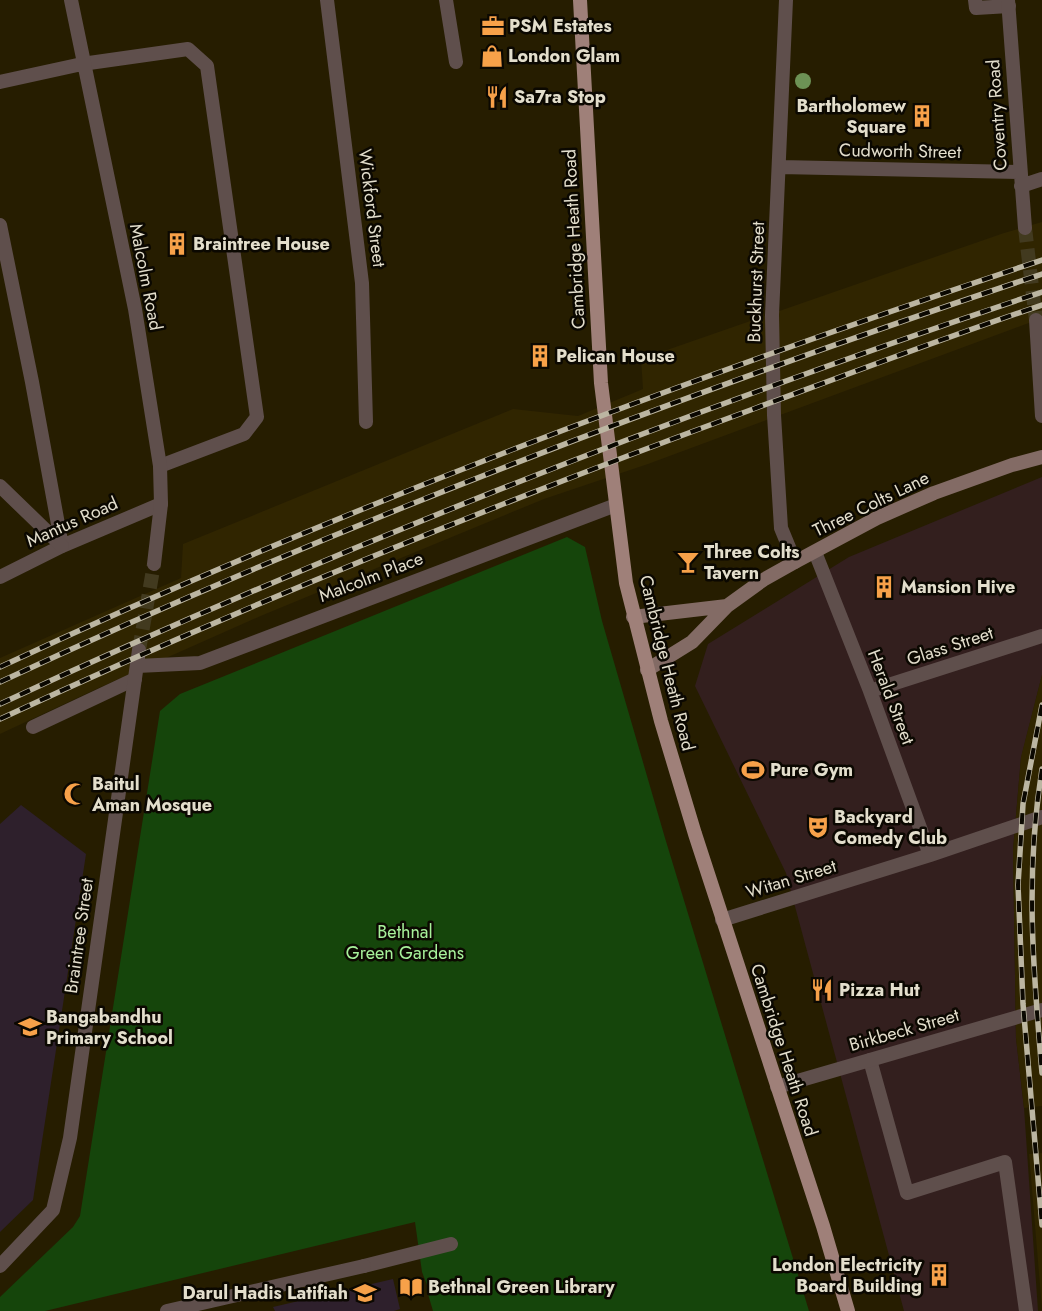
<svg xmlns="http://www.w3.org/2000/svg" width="1042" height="1311" font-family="Jost,sans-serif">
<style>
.commercial{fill:#331f1e}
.built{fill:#302500}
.education{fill:#2e202c}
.green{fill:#15450b}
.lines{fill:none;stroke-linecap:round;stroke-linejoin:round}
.minor-tunnel{stroke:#423a1f;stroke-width:14;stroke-dasharray:14 7;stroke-linecap:butt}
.service{stroke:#5f4f4c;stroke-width:14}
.minor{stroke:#5f4f4c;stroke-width:14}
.secondary{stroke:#836b65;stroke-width:14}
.primary{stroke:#9f8079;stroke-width:14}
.rail-casing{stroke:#bcb6a2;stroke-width:5.5}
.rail{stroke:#0b0801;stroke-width:4;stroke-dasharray:11;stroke-linecap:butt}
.tree{fill:#6d9255}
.labels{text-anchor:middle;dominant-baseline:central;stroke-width:5;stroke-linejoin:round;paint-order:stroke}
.poi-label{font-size:18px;font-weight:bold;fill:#e3decc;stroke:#0b0801;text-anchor:start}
.street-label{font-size:18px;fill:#e3decc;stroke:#0b0801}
.park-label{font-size:18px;fill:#a7f19a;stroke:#0b0801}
</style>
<rect width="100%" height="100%" fill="#261d00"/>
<path class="commercial" d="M1042,477V675L1021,758L1013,850L1016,1038L1024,1108L1038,1311H904L786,873L695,686L708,644L849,557Z"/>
<path class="built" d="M1042,222V318L648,464L544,499L263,615L94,690L0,734V658L181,578L183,544L513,409L578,416L643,389L641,359L1004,233Z
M1042,675V1106L1024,1108L1016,1038L1013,850L1021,757Z
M1042,1153V1309L1029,1154Z"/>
<path class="education" d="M21,805L86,854L33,1200L0,1232V824Z
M393,1279L400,1309L394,1311H275L273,1307Z"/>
<path class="green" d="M567,537L585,547L602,621L665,838L809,1311H433L428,1294L430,1293L422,1272L415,1222L45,1311H0V1297L73,1227L80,1216L160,711L180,694Z"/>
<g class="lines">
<path class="minor-tunnel" d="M1025,228L1036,320
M139,650L154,564"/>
<path class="service" d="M446,0L456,62
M975,0L976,8L1009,6
M82,64L188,49L207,66L257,417L244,434L160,466
M0,225L32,382L62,546
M0,577L62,546L161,504
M33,727L135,679
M870,1060L907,1193L1005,1162L1026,1311
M364,1266L451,1244"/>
<path class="minor" d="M71,0L135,309L160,466L161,504L154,564
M327,0L362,283L366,422
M786,0L772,315L774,415L781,528L795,562
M1008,0L1025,228
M0,82L82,64
M780,167L1020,172
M1021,186L1042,179
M1036,320L1042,416
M0,486L62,546
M815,552L870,691L930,855
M137,666L200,663L616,505
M870,691L1042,636
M722,920L930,855L1042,817
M777,1087L1042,1010
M0,1266L53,1210L70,1138L139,650
M167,1311L364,1266"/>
<path class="secondary" d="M633,617L727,606
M647,670L692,642L727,606L763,580L795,562L877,518L934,493L1012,465L1042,457"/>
<path class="primary" d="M580,0L601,383L626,583L661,721L695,834L823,1226L848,1311"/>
<defs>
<path id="rail" d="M0,667C338,509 689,378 1042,260
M0,682C338,524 688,392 1042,274
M0,704C338,547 688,410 1042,292
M1042,705L1023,804L1018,885L1023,1004L1042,1225
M0,719C247,604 500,502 756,408C851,373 946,337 1042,305
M1042,769C1025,874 1033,968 1042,1073"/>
</defs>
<use href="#rail" class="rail-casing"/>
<use href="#rail" class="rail"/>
</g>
<circle class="tree" cx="803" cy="81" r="8"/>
<defs>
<symbol id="office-bare" viewBox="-9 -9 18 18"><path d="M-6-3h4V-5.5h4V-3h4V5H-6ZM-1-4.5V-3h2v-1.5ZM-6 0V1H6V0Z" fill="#f7a149" stroke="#0b0801" stroke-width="2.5" paint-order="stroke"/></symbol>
<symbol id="shop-bare" viewBox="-9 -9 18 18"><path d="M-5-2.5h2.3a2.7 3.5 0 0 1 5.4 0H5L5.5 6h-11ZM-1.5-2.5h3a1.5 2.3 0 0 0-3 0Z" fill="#f7a149" stroke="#0b0801" stroke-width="2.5" paint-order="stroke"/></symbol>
<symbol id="restaurant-bare" viewBox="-9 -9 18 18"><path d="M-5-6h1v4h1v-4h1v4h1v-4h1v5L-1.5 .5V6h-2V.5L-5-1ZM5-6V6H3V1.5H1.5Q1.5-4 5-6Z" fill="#f7a149" stroke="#0b0801" stroke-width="2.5" paint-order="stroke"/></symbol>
<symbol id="building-bare" viewBox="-9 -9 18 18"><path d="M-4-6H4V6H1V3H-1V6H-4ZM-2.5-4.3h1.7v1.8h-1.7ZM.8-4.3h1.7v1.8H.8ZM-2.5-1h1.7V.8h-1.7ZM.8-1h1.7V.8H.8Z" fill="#f7a149" stroke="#0b0801" stroke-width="2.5" paint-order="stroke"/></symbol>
<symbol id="bar-bare" viewBox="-9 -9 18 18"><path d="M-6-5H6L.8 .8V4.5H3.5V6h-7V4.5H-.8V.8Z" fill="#f7a149" stroke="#0b0801" stroke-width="2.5" paint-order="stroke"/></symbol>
<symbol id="stadium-bare" viewBox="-9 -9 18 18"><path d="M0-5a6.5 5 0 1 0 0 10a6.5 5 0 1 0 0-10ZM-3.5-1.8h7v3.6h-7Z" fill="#f7a149" stroke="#0b0801" stroke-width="2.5" paint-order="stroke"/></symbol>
<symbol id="mosque-bare" viewBox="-9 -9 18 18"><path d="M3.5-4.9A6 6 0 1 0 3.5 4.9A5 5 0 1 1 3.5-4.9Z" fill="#f7a149" stroke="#0b0801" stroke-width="2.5" paint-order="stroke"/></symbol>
<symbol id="theatre-bare" viewBox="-9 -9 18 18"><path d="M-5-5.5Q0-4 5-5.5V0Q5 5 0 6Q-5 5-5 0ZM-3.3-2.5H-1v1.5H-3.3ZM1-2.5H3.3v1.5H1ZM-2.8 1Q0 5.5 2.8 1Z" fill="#f7a149" stroke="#0b0801" stroke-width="2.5" paint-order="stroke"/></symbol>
<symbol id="school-bare" viewBox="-9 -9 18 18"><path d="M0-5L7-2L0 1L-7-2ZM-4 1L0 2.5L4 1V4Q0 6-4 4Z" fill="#f7a149" stroke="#0b0801" stroke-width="2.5" paint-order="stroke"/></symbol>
<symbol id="library-bare" viewBox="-9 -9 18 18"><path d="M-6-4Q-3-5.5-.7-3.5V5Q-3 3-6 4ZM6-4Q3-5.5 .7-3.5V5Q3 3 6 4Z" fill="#f7a149" stroke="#0b0801" stroke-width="2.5" paint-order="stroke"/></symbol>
</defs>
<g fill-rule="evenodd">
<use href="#office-bare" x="477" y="10" width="32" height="32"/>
<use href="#shop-bare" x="476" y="40" width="32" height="32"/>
<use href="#restaurant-bare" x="481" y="81" width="32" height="32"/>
<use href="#building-bare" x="906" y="100" width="32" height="32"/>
<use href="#building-bare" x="161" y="228" width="32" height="32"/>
<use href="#building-bare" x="524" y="340" width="32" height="32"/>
<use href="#bar-bare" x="672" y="546" width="32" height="32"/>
<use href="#building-bare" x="868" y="571" width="32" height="32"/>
<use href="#stadium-bare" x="737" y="754" width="32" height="32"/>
<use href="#mosque-bare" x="59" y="778" width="32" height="32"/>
<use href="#theatre-bare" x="802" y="811" width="32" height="32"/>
<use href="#restaurant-bare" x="806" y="974" width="32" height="32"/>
<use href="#school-bare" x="14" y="1011" width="32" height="32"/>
<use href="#building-bare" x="923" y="1259" width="32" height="32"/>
<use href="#library-bare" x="395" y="1271" width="32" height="32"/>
<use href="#school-bare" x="349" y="1277" width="32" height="32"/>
</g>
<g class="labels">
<g class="poi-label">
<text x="509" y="26">PSM Estates</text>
<text x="508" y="56">London Glam</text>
<text x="514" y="97">Sa7ra Stop</text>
<text x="906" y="106" text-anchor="end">Bartholomew<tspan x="906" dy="21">Square</tspan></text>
<text x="193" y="244">Braintree House</text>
<text x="556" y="356">Pelican House</text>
<text x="704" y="552">Three Colts<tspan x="704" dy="21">Tavern</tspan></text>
<text x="901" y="587">Mansion Hive</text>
<text x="770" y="770">Pure Gym</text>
<text x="92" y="784">Baitul<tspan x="92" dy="21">Aman Mosque</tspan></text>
<text x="834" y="817">Backyard<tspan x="834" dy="21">Comedy Club</tspan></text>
<text x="839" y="990">Pizza Hut</text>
<text x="46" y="1017">Bangabandhu<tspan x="46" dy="21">Primary School</tspan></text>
<text x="922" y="1265" text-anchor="end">London Electricity<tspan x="922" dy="21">Board Building</tspan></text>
<text x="428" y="1287">Bethnal Green Library</text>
<text x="348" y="1293" text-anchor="end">Darul Hadis Latifiah</text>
</g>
<g class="street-label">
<text transform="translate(997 115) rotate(-94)">Coventry Road</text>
<text transform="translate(900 151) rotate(1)">Cudworth Street</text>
<text transform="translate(372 208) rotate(83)">Wickford Street</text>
<text transform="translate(574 239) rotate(-93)">Cambridge Heath Road</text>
<text transform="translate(146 277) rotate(79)">Malcolm Road</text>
<text transform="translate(756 282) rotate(-88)">Buckhurst Street</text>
<text transform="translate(871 504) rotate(-26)">Three Colts Lane</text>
<text transform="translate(72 522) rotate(-24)">Mantus Road</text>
<text transform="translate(371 577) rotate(-21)">Malcolm Place</text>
<text transform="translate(950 646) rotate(-18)">Glass Street</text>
<text transform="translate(667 663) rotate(76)">Cambridge Heath Road</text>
<text transform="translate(891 697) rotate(69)">Herald Street</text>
<text transform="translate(791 879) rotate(-17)">Witan Street</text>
<text transform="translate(79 936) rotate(-82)">Braintree Street</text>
<text transform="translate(904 1030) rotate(-16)">Birkbeck Street</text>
<text transform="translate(784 1050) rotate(72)">Cambridge Heath Road</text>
</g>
<g class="park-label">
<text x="405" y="932">Bethnal<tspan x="405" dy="21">Green Gardens</tspan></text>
</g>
</g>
</svg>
